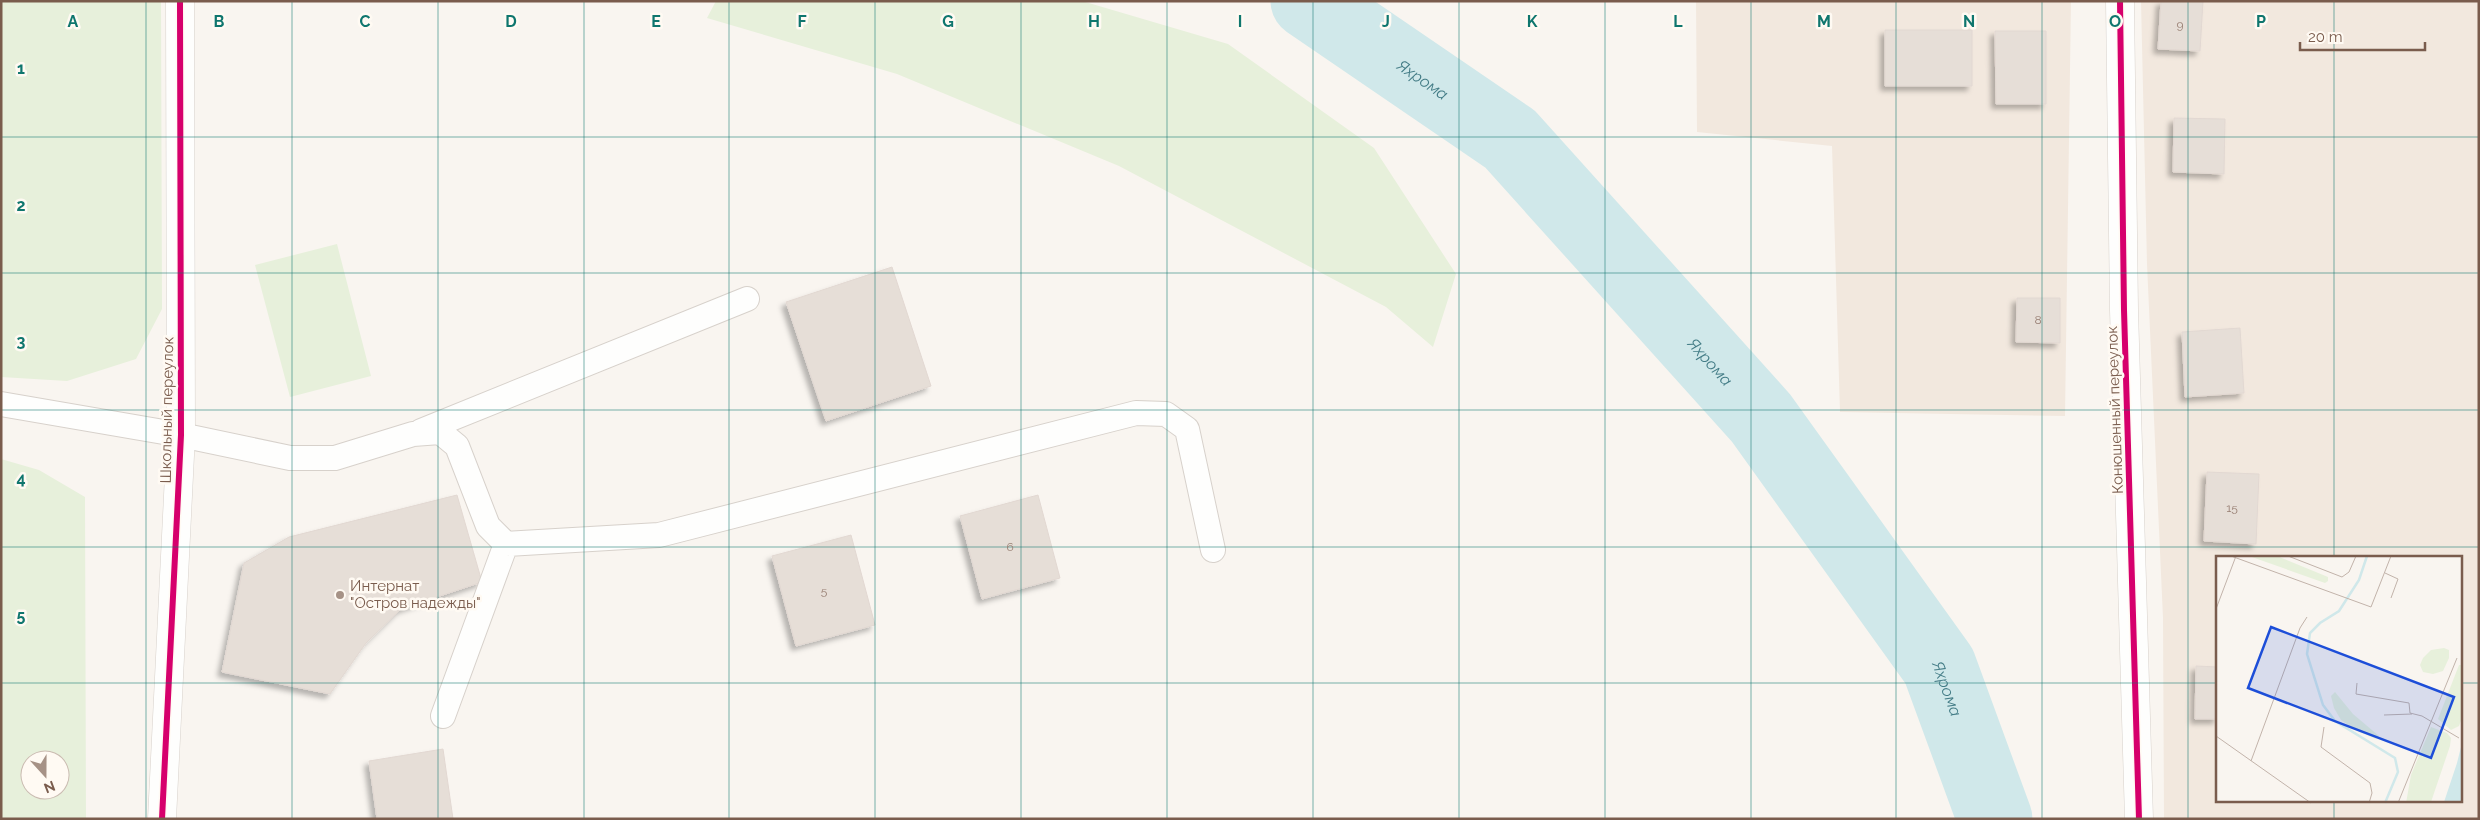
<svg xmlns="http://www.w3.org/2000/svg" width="2480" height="820" font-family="Raleway,sans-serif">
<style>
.residential{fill:#f2e8de;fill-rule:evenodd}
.green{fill:#e7f0db;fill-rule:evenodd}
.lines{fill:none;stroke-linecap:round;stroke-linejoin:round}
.river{stroke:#d0e8ea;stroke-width:75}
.building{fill:#e6ded7;stroke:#e2d8d2;filter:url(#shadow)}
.service-casing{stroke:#d7d1cb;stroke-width:26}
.minor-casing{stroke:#d7d1cb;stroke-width:29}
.service{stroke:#fefefd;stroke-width:24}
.minor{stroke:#fefefd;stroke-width:28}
.cycleway-casing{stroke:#fffaf3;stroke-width:9}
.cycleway{stroke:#d6006c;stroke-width:6}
.grid{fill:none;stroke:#0f766e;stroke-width:1;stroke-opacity:0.55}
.poi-dot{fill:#a69286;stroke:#fffaf3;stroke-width:2}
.labels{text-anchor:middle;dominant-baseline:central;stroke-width:5;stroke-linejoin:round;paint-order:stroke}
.number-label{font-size:12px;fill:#977e72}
.street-label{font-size:15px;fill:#7a5c4d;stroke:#fffaf3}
.poi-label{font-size:15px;fill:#7a5c4d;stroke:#fffaf3;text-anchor:start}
.water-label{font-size:16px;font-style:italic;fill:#437c86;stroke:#fffaf3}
.inset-river{fill:none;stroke:#d0e8ea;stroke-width:2.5}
.inset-road{fill:none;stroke:#c2b3aa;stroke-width:1}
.view{fill:#1d4ed8;fill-opacity:0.15;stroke:#1d4ed8;stroke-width:2.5}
.inset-edge{fill:none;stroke:#7a5c4d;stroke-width:2.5}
.grid-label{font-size:16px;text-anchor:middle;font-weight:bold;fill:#0f766e;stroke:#fffaf3;stroke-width:5;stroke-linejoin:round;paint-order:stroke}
</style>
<defs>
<filter id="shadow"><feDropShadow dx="-4.5" dy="4.5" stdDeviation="2.5" flood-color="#0004"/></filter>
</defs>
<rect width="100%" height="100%" fill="#f9f5f0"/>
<path class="residential" d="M1696,1H2071L2065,416L1840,412L1832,146L1697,132Z
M2141,1H2479V819H2164L2163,618L2147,264ZM2218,558H2461V801H2218Z"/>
<path class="green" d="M1,1H161L162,309L136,359L67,381L1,377Z
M716,1H1082L1228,44L1374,148L1456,274L1433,347L1386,307L1119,166L897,74L707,18Z
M337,244L371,376L290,397L255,265Z
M1,459L39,470L85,497L86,819H1ZM30,760H60V790H30Z"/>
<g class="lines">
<path class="river" id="s1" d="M1308,1L1510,139L1761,418L1939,666L1995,819"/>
</g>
<path class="building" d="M2161,1H2203L2200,51L2158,49Z
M1885,30H1972V86H1885Z
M1995,31H2046V104H1996Z
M2174,118L2225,119L2224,174L2173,172Z
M892,267L931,386L826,421L786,302Z
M2017,298H2060V343L2016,342Z
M2240,328L2244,393L2185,397L2182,332Z
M2207,472L2259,474L2256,544L2204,541Z
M457,495L482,582L401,609L366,643L330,694L222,672L244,563L289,537Z
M1038,495L1060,578L982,599L960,516Z
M851,535L875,625L796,646L772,556Z
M2196,666L2218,667V719H2195Z
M443,749L453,819H377L369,761Z"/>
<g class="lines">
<defs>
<path id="service" d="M1,404L181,435L290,458H335L413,434L440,432L457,446L488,526L506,544L659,535L1136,413L1166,414L1187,429L1213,550
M421,431L747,299
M443,716L506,544"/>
<path id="minor" d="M2120,1L2124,310L2139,819
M162,819L181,435L180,1"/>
</defs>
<use href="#service" class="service-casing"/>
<use href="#minor" class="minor-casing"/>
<use href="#service" class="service"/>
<use href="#minor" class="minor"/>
<defs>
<path id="cycleway" d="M2120,1L2124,310L2139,819
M162,819L181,435L180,1"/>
</defs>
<use href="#cycleway" class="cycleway-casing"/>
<use href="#cycleway" class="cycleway"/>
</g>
<path class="grid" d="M146,1V819M292,1V819M438,1V819M584,1V819M729,1V819M875,1V819M1021,1V819M1167,1V819M1313,1V819M1459,1V819M1605,1V819M1751,1V819M1896,1V819M2042,1V819M2188,1V819M2334,1V558M1,137H2479M1,273H2479M1,410H2479M1,547H2479M1,683H2218M2461,683H2479M2334,801V819"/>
<circle class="poi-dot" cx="340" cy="595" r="5"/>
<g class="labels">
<g class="number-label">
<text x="2180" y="25">9</text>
<text x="2038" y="320">8</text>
<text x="2232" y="508">15</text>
<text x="1010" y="547">6</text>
<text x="824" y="591">5</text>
</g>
<g class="street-label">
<text transform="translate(167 410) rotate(-89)">Школьный переулок</text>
<text transform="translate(2115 410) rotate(-92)">Конюшенный переулок</text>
</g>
<g class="poi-label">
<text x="350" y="586">Интернат<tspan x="350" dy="17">"Остров надежды"</tspan></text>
</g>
<g class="water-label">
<text stroke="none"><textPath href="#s1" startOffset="139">Яхрома</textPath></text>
<text stroke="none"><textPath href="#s1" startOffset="544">Яхрома</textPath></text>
<text stroke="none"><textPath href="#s1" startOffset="949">Яхрома</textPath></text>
</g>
</g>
<g transform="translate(2216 556)">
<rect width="246" height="246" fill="#f9f5f0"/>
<path d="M33,0H61L112,21V25L109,27ZM228,92L233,94V102L227,115L217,118L207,116L204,109L207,102L215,94ZM243,109H246V162L243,170L235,174L222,163ZM119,136L137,158L163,180L160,183L141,175L125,164L118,152L115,140ZM215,171L231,177L235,182L234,190L215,246L190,247L195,219Z" fill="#e7f0db"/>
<path d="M246,187V246H228L241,207Z" fill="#d0e8ea"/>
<path class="inset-river" d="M151,0L143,24L123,55L104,67L94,77L91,98L107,149L119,165L179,202L182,216L169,247"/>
<path class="inset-road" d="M15,0L155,51M72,0L126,21L133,16L140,0M169,17L182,23L175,42M155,51L175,0M0,53L20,0M141,127L140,138L193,147L194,157L206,160L243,182M168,159L196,158M108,171L105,191L154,227L156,237L153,247M0,180L95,247M35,205L84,72L91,61M182,247L241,102"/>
<path class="view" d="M55,71L238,141L215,202L32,132Z"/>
<rect width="246" height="246" class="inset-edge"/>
</g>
<g class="grid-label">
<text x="73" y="27">A</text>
<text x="219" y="27">B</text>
<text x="365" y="27">C</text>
<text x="511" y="27">D</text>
<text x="656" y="27">E</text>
<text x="802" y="27">F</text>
<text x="948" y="27">G</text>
<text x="1094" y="27">H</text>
<text x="1240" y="27">I</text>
<text x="1386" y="27">J</text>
<text x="1532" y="27">K</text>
<text x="1678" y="27">L</text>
<text x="1824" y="27">M</text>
<text x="1969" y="27">N</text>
<text x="2115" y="27">O</text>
<text x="2261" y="27">P</text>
<text x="21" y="74">1</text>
<text x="21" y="211">2</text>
<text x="21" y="347">3</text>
<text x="21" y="484">4</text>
<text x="21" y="621">5</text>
</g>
<rect width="2480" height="820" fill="none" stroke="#7a5c4d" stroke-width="5"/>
<g transform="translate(45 775) rotate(159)"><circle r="24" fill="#fffaf3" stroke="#cabbb1"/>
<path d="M0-4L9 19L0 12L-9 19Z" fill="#a69286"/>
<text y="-8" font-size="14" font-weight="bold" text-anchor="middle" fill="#7a5c4d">N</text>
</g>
<path d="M2300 42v8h125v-8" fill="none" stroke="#7a5c4d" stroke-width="2.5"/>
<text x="2308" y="42" font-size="15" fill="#7a5c4d" stroke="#fffaf3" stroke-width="4" paint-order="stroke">20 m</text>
</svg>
